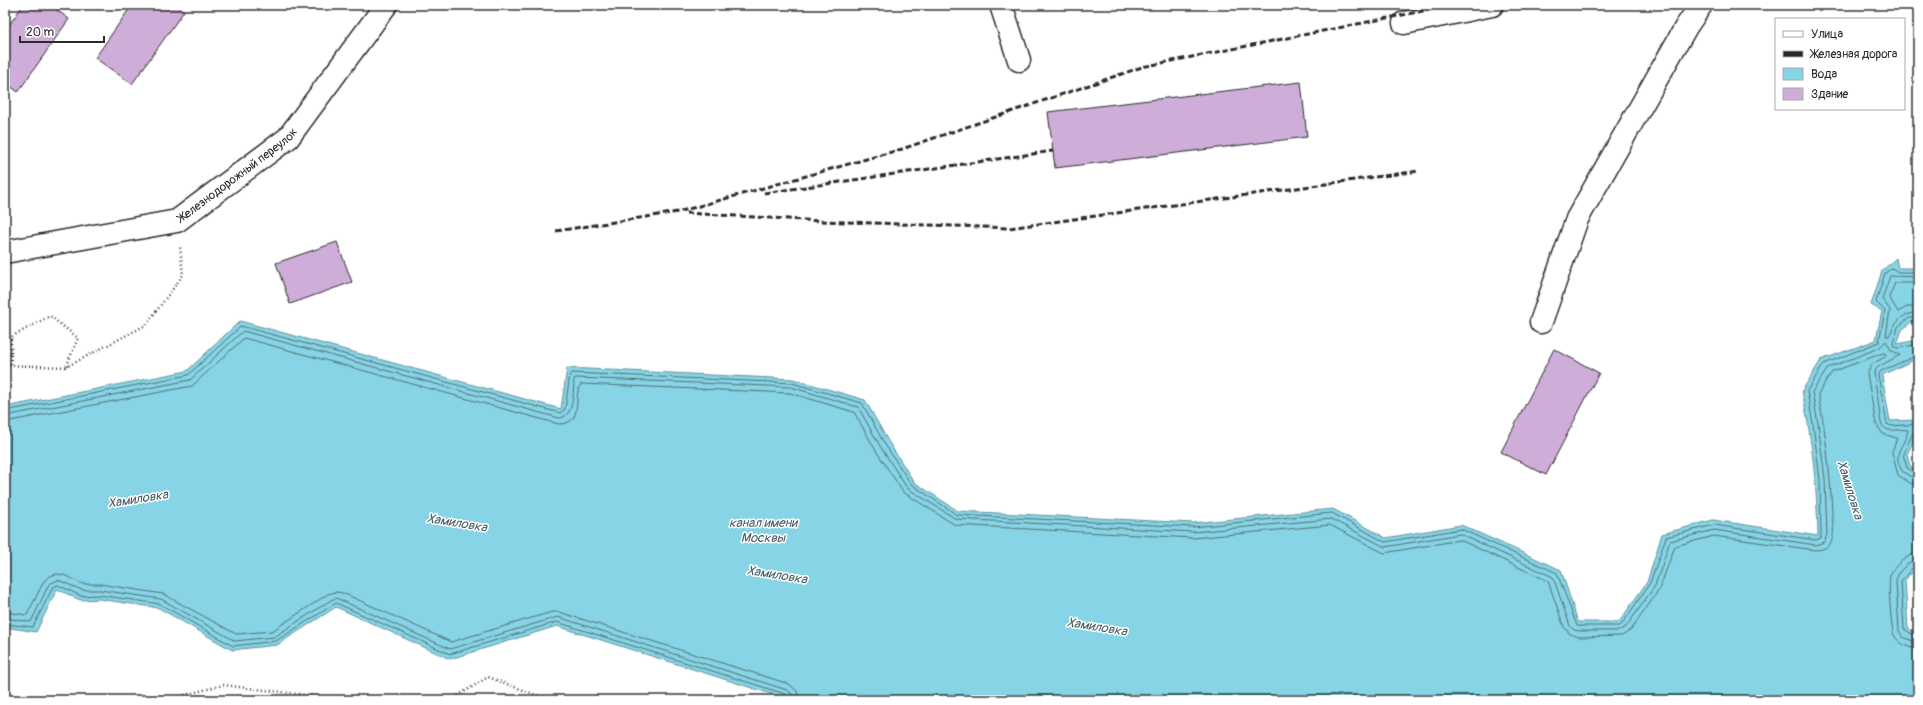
<svg xmlns="http://www.w3.org/2000/svg" width="1923" height="705" font-family="Pangolin,sans-serif">
<style>
.water{fill:#86d4e5;stroke:#62909b}
.lines{fill:none;stroke-linecap:round;stroke-linejoin:round}
.shore{stroke:#4f6f75;stroke-width:1}
.building{fill:#ceaed9;stroke:#2b2b2b}
.minor-casing{stroke:#2b2b2b;stroke-width:25}
.path{stroke:#2b2b2b;stroke-width:2.5;stroke-dasharray:1 3;stroke-linecap:butt}
.minor{stroke:#fff;stroke-width:22}
.rail{stroke:#2b2b2b;stroke-width:3;stroke-dasharray:6 3;stroke-linecap:butt}
.labels{text-anchor:middle;dominant-baseline:central;stroke-width:3;stroke-linejoin:round;paint-order:stroke}
.street-label{font-size:12px;fill:#2b2b2b;stroke:#fff}
.water-label{font-size:13px;font-style:italic;fill:#465e63;stroke:#fff}
</style>
<rect width="100%" height="100%" fill="#fff"/>
<filter id="ink" filterUnits="userSpaceOnUse"><feTurbulence type="fractalNoise" baseFrequency=".025" numOctaves="2"/><feDisplacementMap in="SourceGraphic" scale="8" xChannelSelector="R" yChannelSelector="G"/><feConvolveMatrix kernelMatrix="1 2 1 2 8 2 1 2 1" color-interpolation-filters="sRGB"/></filter>
<g filter="url(#ink)">
<path class="water" d="M1896,258L1898,268H1918V322H1911L1902,330L1897,344L1918,340V358L1882,375L1890,421L1918,420V432L1907,454L1910,466L1918,471V567L1905,580L1908,628L1918,635V700H790L557,626L450,659L336,607L277,645L232,650L159,608L99,599L80,600L57,589L36,632L5,627V407L187,371L240,321L561,409L567,368L793,379L865,400L888,441L914,482L958,511L1193,523L1333,509L1386,538L1461,525L1561,570L1578,622H1619L1647,582L1662,534L1713,520L1818,536C1817,487 1812,439 1802,391L1821,360L1876,340L1882,311L1871,305L1882,271Z"/>
<g class="lines">
<path class="shore" d="M1918,277L1890,276L1882,299L1890,310L1886,336H1889C1895,323 1902,312 1918,313
M1918,283H1895L1889,297L1898,312L1907,307H1918
M1918,318H1909L1898,327L1893,343L1894,347L1898,348L1918,344
M1918,355L1881,371L1878,375L1887,424L1891,426L1918,424
M5,411L188,375L241,326L560,413L565,409L570,374L572,373L792,383L862,403L884,443L911,484L957,515L1193,527L1332,513L1385,542L1461,529L1557,573L1577,626H1619L1622,624L1650,583L1666,537L1714,525L1816,540L1821,538L1820,480L1813,424L1807,391L1824,364L1879,342L1885,311L1876,302L1885,273L1892,268L1898,272H1918
M5,416L190,380L243,331L559,418C575,417 573,391 574,379L576,378L791,387L858,407L880,446L907,488L956,519L1193,532L1331,519L1385,547L1460,534L1553,577L1570,626L1574,630L1579,631H1619L1626,627L1655,586L1670,541L1714,530L1816,545L1824,542L1827,535L1825,479L1818,423L1812,392L1828,368L1879,348L1886,341L1891,350L1900,355L1878,367L1874,372L1881,423C1886,435 1898,428 1908,430C1905,447 1890,452 1903,472L1913,478L1918,479
M5,422L192,386L244,338L559,424C585,424 572,396 581,384L790,393L854,412L875,449L903,492L955,525L1193,538L1330,525L1384,553L1460,540L1548,581L1564,627L1570,634L1579,637L1622,636L1631,630L1659,590L1675,546L1714,536L1815,550C1823,550 1829,547 1832,540C1835,532 1832,521 1832,512C1830,472 1826,433 1818,394L1832,372L1883,353L1886,354L1885,357L1872,364L1867,374L1876,424L1883,434L1897,438L1892,453L1898,475L1910,483L1918,485
M1918,431L1913,433L1903,454L1907,468L1918,474
M1918,553C1908,554 1893,566 1890,576C1888,583 1891,630 1894,635C1898,643 1910,649 1918,649
M1918,559C1909,560 1897,572 1896,581L1899,631L1903,637L1918,643
M1918,564L1914,566L1901,581L1904,629L1918,638
M5,612L27,615L44,581L50,576L56,574L64,575L83,584H100L163,594L236,634L272,631L328,594L336,592L343,593L451,642L552,612H559L789,684L797,691L799,700
M5,618L31,622L49,584L58,580L82,590H100L161,599L235,641L274,637L331,600L336,598L450,649L558,617L787,690L792,694L793,700
M5,624L33,627L53,587L58,585L81,596L99,595L160,604L233,646L276,641L336,603L450,654L557,622L785,694L788,700"/>
</g>
<path class="building" d="M23,5H50L69,19L18,92L5,82V31Z
M132,5H175L184,11L132,84L95,58Z
M1301,82L1307,137L1055,168L1048,112Z
M337,242L352,282L290,304L276,263Z
M1554,349L1599,373L1546,475L1501,452Z"/>
<g class="lines">
<defs>
<g id="minor">
<path d="M1001,5L1019,60"/>
<path d="M1404,23L1492,5"/>
<path id="s1" d="M5,252L177,221L288,138L386,5"/>
<path d="M1541,322L1577,219L1686,27L1701,5"/>
</g>
</defs>
<use href="#minor" class="minor-casing"/>
<path class="path" d="M11,364V337L50,316L78,338L66,367
M5,365L66,367L146,325L183,275L180,246
M165,700L223,685L348,700
M451,700L488,677L550,700"/>
<use href="#minor" class="minor"/>
<path class="rail" d="M764,193L1053,151
M686,213L821,221L1009,228L1419,171
M556,231L678,212L902,149L1142,67L1453,5"/>
</g>
</g>
<g class="labels">
<g class="street-label">
<text stroke="none"><textPath href="#s1" startOffset="251">Железнодорожный переулок</textPath></text>
</g>
<g class="water-label">
<text transform="translate(1850 490) rotate(73)">Хамиловка</text>
<text transform="translate(138 499) rotate(-9)">Хамиловка</text>
<text transform="translate(457 523) rotate(9)">Хамиловка</text>
<text x="763" y="523">канал имени<tspan x="763" dy="15">Москвы</tspan></text>
<text transform="translate(777 575) rotate(9)">Хамиловка</text>
<text transform="translate(1097 627) rotate(9)">Хамиловка</text>
</g>
</g>
<rect width="1923" height="705" fill="none" stroke="#fff" stroke-width="20"/>
<rect x="10" y="10" width="1903" height="685" fill="none" stroke="#2b2b2b" stroke-width="1.5" filter="url(#ink)"/>
<rect x="1775" y="18" width="130" height="92" fill="#ffffff" stroke="#aaaaaa"/>
<rect x="1783" y="31" width="20" height="6" fill="#ffffff" stroke="#aaaaaa"/>
<text x="1811" y="38" font-size="12" fill="#2b2b2b">Улица</text>
<rect x="1783" y="51" width="20" height="6" fill="#2b2b2b" stroke="#aaaaaa"/>
<text x="1811" y="58" font-size="12" fill="#2b2b2b">Железная дорога</text>
<rect x="1783" y="68" width="20" height="12" fill="#86d4e5" stroke="#aaaaaa"/>
<text x="1811" y="78" font-size="12" fill="#2b2b2b">Вода</text>
<rect x="1783" y="88" width="20" height="12" fill="#ceaed9" stroke="#aaaaaa"/>
<text x="1811" y="98" font-size="12" fill="#2b2b2b">Здание</text>
<path d="M20 36v6h84v-6" fill="none" stroke="#2b2b2b" stroke-width="2"/>
<text x="26" y="36" font-size="12" fill="#2b2b2b" stroke="#ffffff" stroke-width="3" paint-order="stroke">20 m</text>
</svg>
